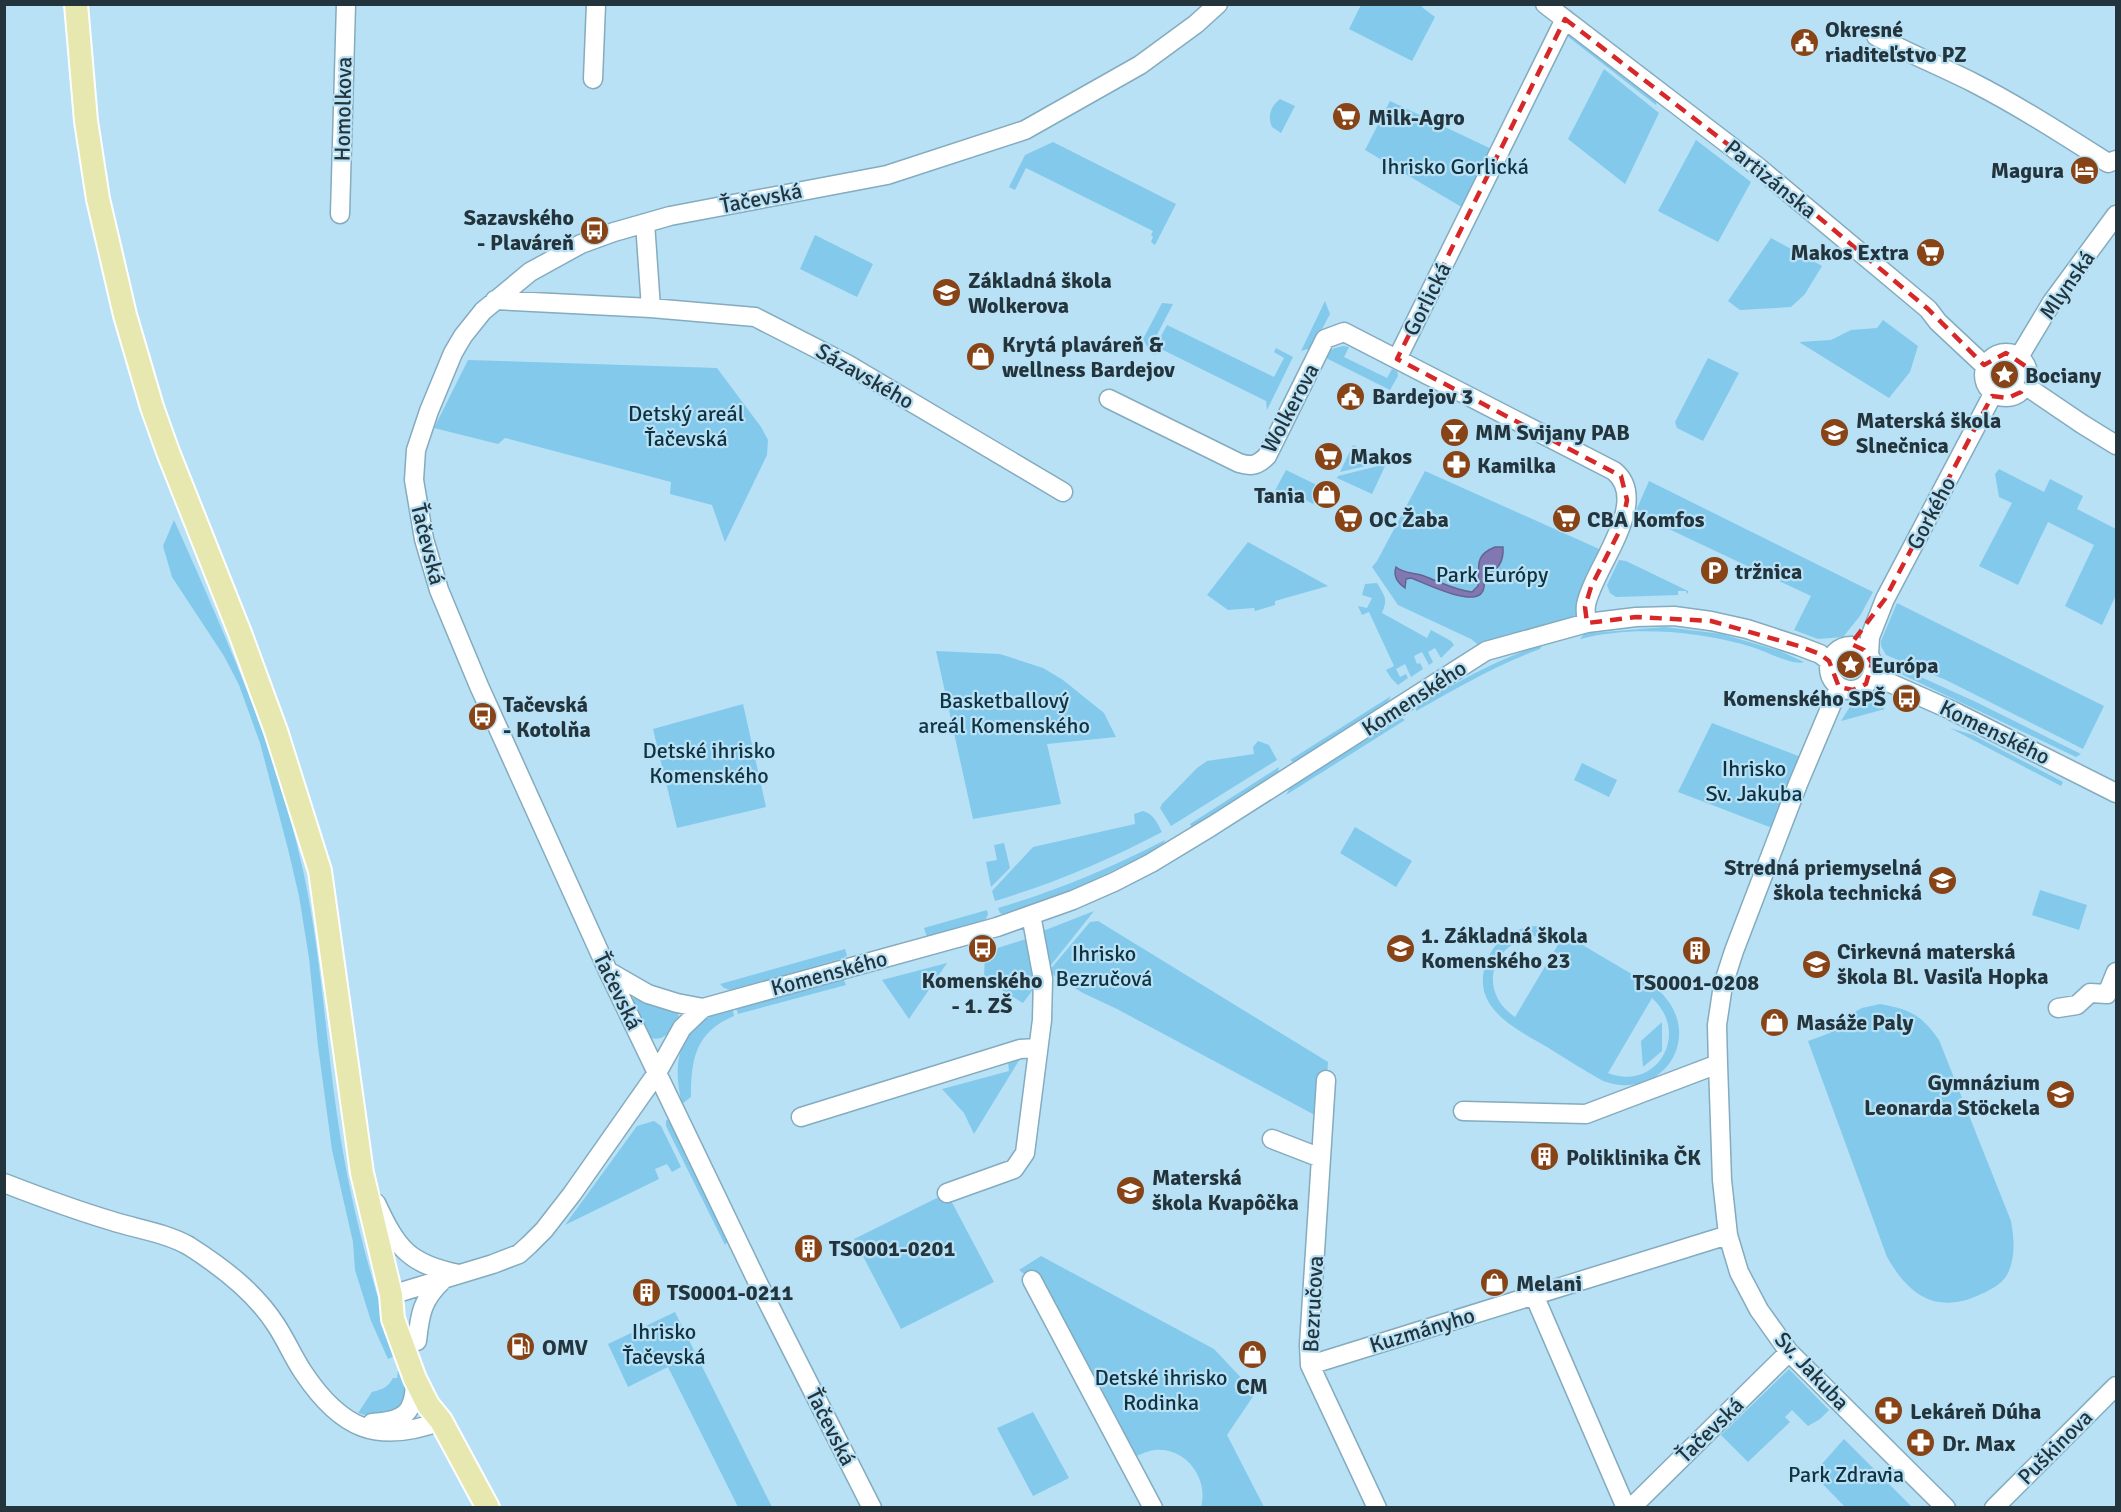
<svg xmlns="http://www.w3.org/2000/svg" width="2121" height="1512" font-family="Signika,sans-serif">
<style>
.green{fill:#82c9ec;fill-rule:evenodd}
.water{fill:#8178b3;stroke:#65648f;stroke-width:1.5}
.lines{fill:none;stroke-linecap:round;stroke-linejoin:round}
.minor-casing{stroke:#84abbe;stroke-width:21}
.major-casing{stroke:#fff;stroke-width:26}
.minor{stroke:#fff;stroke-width:18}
.major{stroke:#e6e8b0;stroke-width:22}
.marked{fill:none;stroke:#d62828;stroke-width:4.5;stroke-dasharray:12 8;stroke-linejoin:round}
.labels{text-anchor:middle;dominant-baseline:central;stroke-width:4.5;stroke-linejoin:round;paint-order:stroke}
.poi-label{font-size:22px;font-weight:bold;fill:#24343c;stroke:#b8e1f5;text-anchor:start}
.street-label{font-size:22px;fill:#24343c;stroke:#b8e1f5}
.park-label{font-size:22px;fill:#103241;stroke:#b8e1f5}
</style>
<rect width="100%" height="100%" fill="#b8e1f5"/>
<path class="green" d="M1361,5H1421L1423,8L1435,17L1412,61L1349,29Z
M1571,34L1657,101L1656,105L1567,36Z
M1604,69L1659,113L1625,184L1568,139Z
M1280,99L1295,106L1281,133L1272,127C1267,116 1271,106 1280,99Z
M1390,101L1500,153L1470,212L1365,150Z
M1696,140L1751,182L1718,242L1658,211Z
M1053,142L1176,204L1155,245L1151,242L1153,237L1151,235L1153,231L1026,168L1015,190L1009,187L1025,155Z
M815,235L873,264L857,297L800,269Z
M1771,238L1822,266L1805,294L1791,307L1740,310L1728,301Z
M1325,301L1330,314L1312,348L1301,351Z
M1162,303L1173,304L1149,350L1143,339Z
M1883,320L1918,346L1910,372L1889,398L1799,342L1831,340L1851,330L1877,328Z
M1167,325L1274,377L1284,358L1274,352L1276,348L1293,357L1267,410L1266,401L1159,348L1155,355L1152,353Z
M1343,346L1349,347L1344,357L1387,378L1392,369L1397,371L1398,376L1390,390L1326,358C1328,349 1335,348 1343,346Z
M1708,358L1739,373L1703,441L1677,428L1675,422Z
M468,360L717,368L761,427L768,440L767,455L725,542L712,505L670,494L671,482L505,438L498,444L434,428Z
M1353,445L1381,459L1379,463L1340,472Z
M1386,464L1372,494L1337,478L1338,476Z
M1999,469L2044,492L2050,479L2083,496L2077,509L2116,529V595L2102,625L2065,606L2094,545L2048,522L2018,585L1979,566L2012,503L1999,497L1995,474Z
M1286,470L1321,487L1313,504C1298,496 1287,489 1271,498Z
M1425,471L1608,553L1587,623L1486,651L1471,639L1398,605L1372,567L1377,561Z
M1649,481L1873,592L1860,616L1843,637L1818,639L1794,630L1811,596L1635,513Z
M174,520C225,634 276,748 303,870C320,948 325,1029 336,1108C348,1193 368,1274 397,1355L388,1359L371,1321L355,1270L353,1242L332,1150L318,1046L309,958L299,896L288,849L260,743L239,685L224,656L172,577L163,546Z
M1248,542L1328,586L1275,601V605L1255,611L1254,608L1228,610L1207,595Z
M1619,560L1626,561L1684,589L1688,591V593L1687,594L1686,591H1678V595L1616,597L1610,593L1607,585Z
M1377,583C1385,597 1388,598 1382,613L1427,638L1431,630L1451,641L1454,645L1441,658L1435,648L1428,652L1433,662L1429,665L1422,652L1414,656L1417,664L1420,663L1423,669L1411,677L1405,664L1396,669L1400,677L1406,674L1408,678L1398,685L1391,678L1386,670L1394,666L1369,612L1362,615L1358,606L1367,608L1372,598L1362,595L1365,584Z
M1897,603L2104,706L2083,749L1946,680L1886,655L1881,646V641Z
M1665,627L1722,634L1780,651L1804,662C1793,666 1765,651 1752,647C1700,631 1633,625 1580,639L1584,634L1591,633Z
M1543,644L1540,649C1496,665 1457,688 1416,711V707C1460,680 1494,661 1543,644Z
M936,651L1000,654L1043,668L1063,680L1104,713L1116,737L1047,744L1061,804L973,819Z
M1901,668L1976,702L2081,754L2076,757L1899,673Z
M1391,696L1386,705L1295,763L1290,760Z
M1860,700L1870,701L1885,709L1841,721L1851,705Z
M743,704L766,807L677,828L653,729Z
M1402,718L1405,720L1286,795L1292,784Z
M1712,723L1809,760L1780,831L1678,792Z
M1950,728L1973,735L2063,782L2061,786Z
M1258,741L1269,745L1277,760L1171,826L1160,808L1162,804L1197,768L1207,761L1254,754L1253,747Z
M1582,763L1617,780L1609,797L1574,780Z
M1279,767L1278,773L1275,776L1192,829L1190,824Z
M1143,811C1154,814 1157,823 1162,832C1107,861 1054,883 995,901L992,891L1033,847L1135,824L1134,814Z
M1355,827L1412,861L1396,887L1340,853Z
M1165,840L1163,845L1159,848L1084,885L1005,915L1000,913L998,908C1056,891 1111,868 1165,840Z
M1004,843L1010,868L991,887L986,862L997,860L994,845Z
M2040,890L2087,905L2079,930L2032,915Z
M987,910L988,914L986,919L982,922L927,937L924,928Z
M1094,911L1047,970L1043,931Z
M1098,921L1328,1062L1324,1120L1117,1009L1083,993L1048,972L1090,922Z
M1536,926L1555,930L1564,934L1657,989C1707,1032 1665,1103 1603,1081C1584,1070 1566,1059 1547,1047C1514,1028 1467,1006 1488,958C1497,938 1515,928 1536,926ZM1534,936L1543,937L1559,943L1515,1017C1477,992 1491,943 1534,936ZM1652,998C1691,1033 1657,1092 1608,1073Z
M1029,938L1037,984L1023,1003L984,979L985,952Z
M845,949L847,955L844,958L730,990L724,988L720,984Z
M947,963L909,1019L882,980Z
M843,978L846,985L738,1014L736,1007Z
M636,995L677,1011L679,1018C672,1028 666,1042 651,1038L632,1000Z
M1880,1004C1909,1009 1922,1015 1939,1040L2011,1221C2014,1239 2016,1258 2007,1275C2000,1286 1988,1291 1977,1296C1935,1314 1908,1294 1887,1257L1808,1041L1830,1033L1844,1018L1862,1008Z
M732,1007L734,1016C695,1032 691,1060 691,1097L682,1104C670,1056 682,1023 732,1007Z
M1662,1022V1051L1643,1067L1641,1041Z
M1021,1057L974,1134L964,1113L942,1089L1009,1071L1008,1062Z
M669,1118L727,1236L728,1241L725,1245L666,1126V1121Z
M654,1121L661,1126L681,1167L672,1172L667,1164L655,1169L659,1179L565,1225L637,1126Z
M947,1193L994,1282L901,1329L854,1239Z
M1041,1256L1214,1349L1247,1384L1254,1395L1227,1435L1264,1507H1201C1209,1479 1186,1447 1155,1450C1146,1451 1137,1456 1128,1460L1032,1280L1019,1270Z
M675,1312L772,1507H738L668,1367L628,1387L608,1344Z
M399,1362L408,1388L401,1409L374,1417L358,1413L372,1392C382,1389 388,1388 393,1378H397Z
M1789,1369L1829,1410L1820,1419L1808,1426L1792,1410L1785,1417L1790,1422L1748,1462L1721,1435Z
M1033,1412L1069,1478L1033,1496L997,1428Z
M1844,1439L1912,1507H1845L1813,1474Z"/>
<path class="water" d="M1495,547H1503C1504,562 1497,572 1483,576C1494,619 1428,584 1411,578L1406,579L1405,588C1397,582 1393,576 1396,567C1404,574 1414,572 1424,576C1440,582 1455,590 1472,592L1478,586C1480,567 1473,556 1495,547Z"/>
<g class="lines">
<defs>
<path id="minor" d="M1545,4L1758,167L1928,309L1938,322L1985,366
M1876,36C1908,53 1940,66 1972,82C2019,106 2064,135 2108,163L2116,160
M593,79L596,4
M340,214L346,4
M645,223L651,308
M495,300L651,308L755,317L847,364L1063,492
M1984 375a22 22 0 1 1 44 0a22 22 0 1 1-44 0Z
M2019,357L2052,302L2116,215
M1397,359L1565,19
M2026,386L2082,424L2116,445
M1109,399L1239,463C1252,467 1258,465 1267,456L1325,339L1344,332L1614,471C1652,502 1593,568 1586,605C1585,611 1586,617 1587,623
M1829 668a22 22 0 1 1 44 0a22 22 0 1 1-44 0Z
M1869,655L1870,637L1885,599L1993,394
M1872,675L1951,710L2116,793
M1839,687L1798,784L1734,951L1723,985L1717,1025L1718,1064L1722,1180L1728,1235L1739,1272L1759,1310L1789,1352L1946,1508
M608,971L648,994L677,1003L703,1008
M2058,1008L2077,1005L2090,993L2107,994L2116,972
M1326,1080L1309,1345L1310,1365L1377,1508
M1463,1111L1586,1114L1718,1064
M801,1117L1020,1049L1037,1048
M1272,1139L1321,1158
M4,1183C40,1197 75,1210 112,1221C137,1229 166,1233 189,1246C222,1267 255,1292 276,1325C286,1340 293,1357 303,1372C341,1429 377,1445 441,1421
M947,1193L1014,1169L1025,1153L1042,1020L1043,979L1031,915
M376,1203C397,1248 408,1264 459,1274
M1032,1280L1153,1508
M391,1295L493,1264L519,1254L529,1245L544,1230L572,1194L657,1073L682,1028L703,1008L997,927L1073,900L1114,882L1151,863L1212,826L1486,651L1587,623L1636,617L1674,616L1711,621L1747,629L1799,646L1820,654L1829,661
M1534,1295L1626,1508
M417,1341C420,1313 422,1300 443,1280
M1310,1365L1728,1235
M372,1423C405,1421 415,1413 415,1379
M872,1508L758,1283L608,971L479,686L439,590L424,539L414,480L416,450L429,411L453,353L463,336L483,311L530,272L581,244L614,232L670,216L887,175L1025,130L1140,65L1196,24L1218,4
M1631,1508L1789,1352
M1994,1508L2116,1386"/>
<path id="major" d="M76,4L86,121L98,199L125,315L152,407L168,452L240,633L276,731L320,871L362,1173L391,1295L393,1319L415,1379L428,1405L441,1421L488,1508"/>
</defs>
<use href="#minor" class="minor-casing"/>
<use href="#major" class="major-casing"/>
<use href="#minor" class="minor"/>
<use href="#major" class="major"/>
</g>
<path class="marked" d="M1565,19L1778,183L1928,309L1984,365L2006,353L2027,367L2028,380L2021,392L2008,398L1992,396L1885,599L1851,644L1864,650L1872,663L1866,684L1853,690L1839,687L1829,661L1820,654L1799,646L1711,621L1636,617L1587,623L1585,607L1591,587L1622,526L1627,500L1621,476L1397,359Z"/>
<defs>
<symbol id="civic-disc" viewBox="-11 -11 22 22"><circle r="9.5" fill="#884417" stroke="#b8e1f5"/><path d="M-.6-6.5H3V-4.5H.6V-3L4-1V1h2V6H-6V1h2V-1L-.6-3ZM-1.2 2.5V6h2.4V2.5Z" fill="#fff"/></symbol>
<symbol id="supermarket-disc" viewBox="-11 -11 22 22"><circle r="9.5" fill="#884417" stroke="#b8e1f5"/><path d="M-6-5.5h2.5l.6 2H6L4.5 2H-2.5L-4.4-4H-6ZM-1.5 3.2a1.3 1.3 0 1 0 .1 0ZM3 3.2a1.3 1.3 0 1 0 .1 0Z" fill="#fff"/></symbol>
<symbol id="hotel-disc" viewBox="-11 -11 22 22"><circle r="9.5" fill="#884417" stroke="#b8e1f5"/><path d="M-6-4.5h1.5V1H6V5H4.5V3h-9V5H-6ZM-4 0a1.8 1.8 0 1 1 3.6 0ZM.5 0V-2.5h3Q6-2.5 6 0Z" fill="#fff"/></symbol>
<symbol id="bus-disc" viewBox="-11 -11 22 22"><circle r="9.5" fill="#884417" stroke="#b8e1f5"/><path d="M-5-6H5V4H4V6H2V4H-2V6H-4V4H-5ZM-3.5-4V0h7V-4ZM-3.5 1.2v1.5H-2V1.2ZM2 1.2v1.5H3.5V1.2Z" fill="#fff"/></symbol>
<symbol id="school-disc" viewBox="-11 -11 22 22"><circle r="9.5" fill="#884417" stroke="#b8e1f5"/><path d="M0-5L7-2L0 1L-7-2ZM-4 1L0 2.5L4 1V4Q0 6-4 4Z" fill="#fff"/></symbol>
<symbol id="shop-disc" viewBox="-11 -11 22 22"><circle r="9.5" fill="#884417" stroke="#b8e1f5"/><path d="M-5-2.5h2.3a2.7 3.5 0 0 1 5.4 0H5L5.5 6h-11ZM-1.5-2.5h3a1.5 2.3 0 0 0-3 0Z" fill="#fff"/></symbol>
<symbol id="sight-disc" viewBox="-11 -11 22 22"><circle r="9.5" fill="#884417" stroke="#b8e1f5"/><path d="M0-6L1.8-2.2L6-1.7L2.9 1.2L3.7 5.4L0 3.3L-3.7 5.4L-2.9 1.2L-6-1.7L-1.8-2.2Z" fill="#fff"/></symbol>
<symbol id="bar-disc" viewBox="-11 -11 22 22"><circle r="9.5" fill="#884417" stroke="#b8e1f5"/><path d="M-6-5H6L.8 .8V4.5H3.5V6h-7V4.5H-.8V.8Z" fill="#fff"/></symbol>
<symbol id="pharmacy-disc" viewBox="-11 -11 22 22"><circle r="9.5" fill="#884417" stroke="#b8e1f5"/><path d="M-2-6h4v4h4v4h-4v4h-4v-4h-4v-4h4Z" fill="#fff"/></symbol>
<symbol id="parking-disc" viewBox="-11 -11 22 22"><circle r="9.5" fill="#884417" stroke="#b8e1f5"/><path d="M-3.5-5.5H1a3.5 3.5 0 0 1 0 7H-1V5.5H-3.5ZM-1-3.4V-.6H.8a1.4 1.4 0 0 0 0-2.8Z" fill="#fff"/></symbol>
<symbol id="building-disc" viewBox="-11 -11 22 22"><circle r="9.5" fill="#884417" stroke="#b8e1f5"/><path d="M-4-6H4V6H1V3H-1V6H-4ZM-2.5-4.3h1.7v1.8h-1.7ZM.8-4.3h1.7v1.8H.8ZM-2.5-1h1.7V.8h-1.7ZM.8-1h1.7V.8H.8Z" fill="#fff"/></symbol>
<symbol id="fuel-disc" viewBox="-11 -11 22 22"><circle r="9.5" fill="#884417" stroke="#b8e1f5"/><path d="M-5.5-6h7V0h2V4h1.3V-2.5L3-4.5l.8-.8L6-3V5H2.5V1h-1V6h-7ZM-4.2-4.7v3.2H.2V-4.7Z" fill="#fff"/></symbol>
</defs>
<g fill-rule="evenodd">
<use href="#civic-disc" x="1788" y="26" width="33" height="33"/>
<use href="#supermarket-disc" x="1330" y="100" width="33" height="33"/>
<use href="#hotel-disc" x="2068" y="154" width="33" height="33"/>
<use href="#bus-disc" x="578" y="214" width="33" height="33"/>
<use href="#supermarket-disc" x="1914" y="236" width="33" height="33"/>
<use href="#school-disc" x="930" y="276" width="33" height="33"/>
<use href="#shop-disc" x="964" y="340" width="33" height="33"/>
<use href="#sight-disc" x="1988" y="358" width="33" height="33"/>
<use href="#civic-disc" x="1334" y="380" width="33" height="33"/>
<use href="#bar-disc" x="1438" y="416" width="33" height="33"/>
<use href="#school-disc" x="1818" y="416" width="33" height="33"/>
<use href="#supermarket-disc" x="1312" y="440" width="33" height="33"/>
<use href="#pharmacy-disc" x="1440" y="448" width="33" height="33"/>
<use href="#shop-disc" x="1310" y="478" width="33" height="33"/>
<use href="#supermarket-disc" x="1332" y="502" width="33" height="33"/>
<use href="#supermarket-disc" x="1550" y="502" width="33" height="33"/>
<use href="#parking-disc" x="1698" y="554" width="33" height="33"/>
<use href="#sight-disc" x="1834" y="648" width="33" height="33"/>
<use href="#bus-disc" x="1890" y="682" width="33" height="33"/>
<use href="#bus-disc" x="466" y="700" width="33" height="33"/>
<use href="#school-disc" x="1926" y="864" width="33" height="33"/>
<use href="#bus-disc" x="966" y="932" width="33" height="33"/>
<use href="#school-disc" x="1384" y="932" width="33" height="33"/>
<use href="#building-disc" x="1680" y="934" width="33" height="33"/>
<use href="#school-disc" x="1800" y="948" width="33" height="33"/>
<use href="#shop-disc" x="1758" y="1006" width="33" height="33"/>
<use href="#school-disc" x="2044" y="1078" width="33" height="33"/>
<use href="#building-disc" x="1528" y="1140" width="33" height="33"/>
<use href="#school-disc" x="1114" y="1174" width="33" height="33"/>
<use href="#building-disc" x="792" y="1232" width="33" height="33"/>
<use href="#shop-disc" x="1478" y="1266" width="33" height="33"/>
<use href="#building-disc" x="630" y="1276" width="33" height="33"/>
<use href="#fuel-disc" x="504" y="1330" width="33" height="33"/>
<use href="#shop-disc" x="1236" y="1338" width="33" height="33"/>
<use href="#pharmacy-disc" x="1872" y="1394" width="33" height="33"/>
<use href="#pharmacy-disc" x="1904" y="1426" width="33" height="33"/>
</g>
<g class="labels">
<g class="poi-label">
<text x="1825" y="29">Okresné<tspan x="1825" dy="25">riaditeľstvo PZ</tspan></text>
<text x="1368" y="117">Milk-Agro</text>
<text x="2064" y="170" text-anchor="end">Magura</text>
<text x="574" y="217" text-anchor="end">Sazavského<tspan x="574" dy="25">- Plaváreň</tspan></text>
<text x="1909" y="252" text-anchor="end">Makos Extra</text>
<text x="968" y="280">Základná škola<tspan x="968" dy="25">Wolkerova</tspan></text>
<text x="1002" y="344">Krytá plaváreň &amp;<tspan x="1002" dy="25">wellness Bardejov</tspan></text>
<text x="2025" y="375">Bociany</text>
<text x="1372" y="396">Bardejov 3</text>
<text x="1856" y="420">Materská škola<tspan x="1856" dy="25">Slnečnica</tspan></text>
<text x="1475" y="432">MM Svijany PAB</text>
<text x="1350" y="456">Makos</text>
<text x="1477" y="465">Kamilka</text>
<text x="1305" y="495" text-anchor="end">Tania</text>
<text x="1369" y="519">OC Žaba</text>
<text x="1587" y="519">CBA Komfos</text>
<text x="1735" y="571">tržnica</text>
<text x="1871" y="665">Európa</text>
<text x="1886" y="698" text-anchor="end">Komenského SPŠ</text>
<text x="503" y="704">Tačevská<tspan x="503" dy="25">- Kotolňa</tspan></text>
<text x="1922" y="867" text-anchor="end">Stredná priemyselná<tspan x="1922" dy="25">škola technická</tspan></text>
<text x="1421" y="935">1. Základná škola<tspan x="1421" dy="25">Komenského 23</tspan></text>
<text x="1837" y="951">Cirkevná materská<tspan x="1837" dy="25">škola Bl. Vasiľa Hopka</tspan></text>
<text x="982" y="980" text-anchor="middle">Komenského<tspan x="982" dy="25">- 1. ZŠ</tspan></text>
<text x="1696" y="982" text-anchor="middle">TS0001-0208</text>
<text x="1796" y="1022">Masáže Paly</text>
<text x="2040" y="1082" text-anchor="end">Gymnázium<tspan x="2040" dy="25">Leonarda Stöckela</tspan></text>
<text x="1566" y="1157">Poliklinika ČK</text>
<text x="1152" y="1177">Materská<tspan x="1152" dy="25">škola Kvapôčka</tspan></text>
<text x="829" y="1248">TS0001-0201</text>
<text x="1516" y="1283">Melani</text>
<text x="667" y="1292">TS0001-0211</text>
<text x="542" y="1347">OMV</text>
<text x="1252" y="1386" text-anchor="middle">CM</text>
<text x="1910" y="1411">Lekáreň Dúha</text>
<text x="1942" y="1443">Dr. Max</text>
</g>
<g class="street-label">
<text transform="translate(343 109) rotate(-89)">Homolkova</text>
<text transform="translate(1771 179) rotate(39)">Partizánska</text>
<text transform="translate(761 198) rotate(-11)">Ťačevská</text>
<text transform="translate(2067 285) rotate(-55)">Mlynská</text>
<text transform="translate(1427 299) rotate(-63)">Gorlická</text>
<text transform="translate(865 376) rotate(30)">Sázavského</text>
<text transform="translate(1290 408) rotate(-62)">Wolkerova</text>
<text transform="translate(1931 513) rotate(-62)">Gorkého</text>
<text transform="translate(428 544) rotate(76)">Ťačevská</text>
<text transform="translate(1414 698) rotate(-33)">Komenského</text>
<text transform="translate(1995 732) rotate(26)">Komenského</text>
<text transform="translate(829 973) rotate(-15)">Komenského</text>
<text transform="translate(618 991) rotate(64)">Ťačevská</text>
<text transform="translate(1313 1304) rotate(-87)">Bezručova</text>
<text transform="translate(1422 1330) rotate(-17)">Kuzmányho</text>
<text transform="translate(1812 1371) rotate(47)">Sv. Jakuba</text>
<text transform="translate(831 1427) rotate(63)">Ťačevská</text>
<text transform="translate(1710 1430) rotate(-44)">Ťačevská</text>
<text transform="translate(2055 1447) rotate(-45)">Puškinova</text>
</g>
<g class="park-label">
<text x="1455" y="166">Ihrisko Gorlická</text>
<text x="686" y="413">Detský areál<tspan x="686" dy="25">Ťačevská</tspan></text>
<text x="1492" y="574">Park Európy</text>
<text x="1004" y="700">Basketballový<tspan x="1004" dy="25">areál Komenského</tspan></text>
<text x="709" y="750">Detské ihrisko<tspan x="709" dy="25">Komenského</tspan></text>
<text x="1754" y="768">Ihrisko<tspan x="1754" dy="25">Sv. Jakuba</tspan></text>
<text x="1104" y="953">Ihrisko<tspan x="1104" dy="25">Bezručová</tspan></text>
<text x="664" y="1331">Ihrisko<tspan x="664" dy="25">Ťačevská</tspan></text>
<text x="1161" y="1377">Detské ihrisko<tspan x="1161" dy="25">Rodinka</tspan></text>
<text x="1846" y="1474">Park Zdravia</text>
</g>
</g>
<rect width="2121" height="1512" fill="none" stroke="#24343c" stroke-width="12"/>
</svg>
